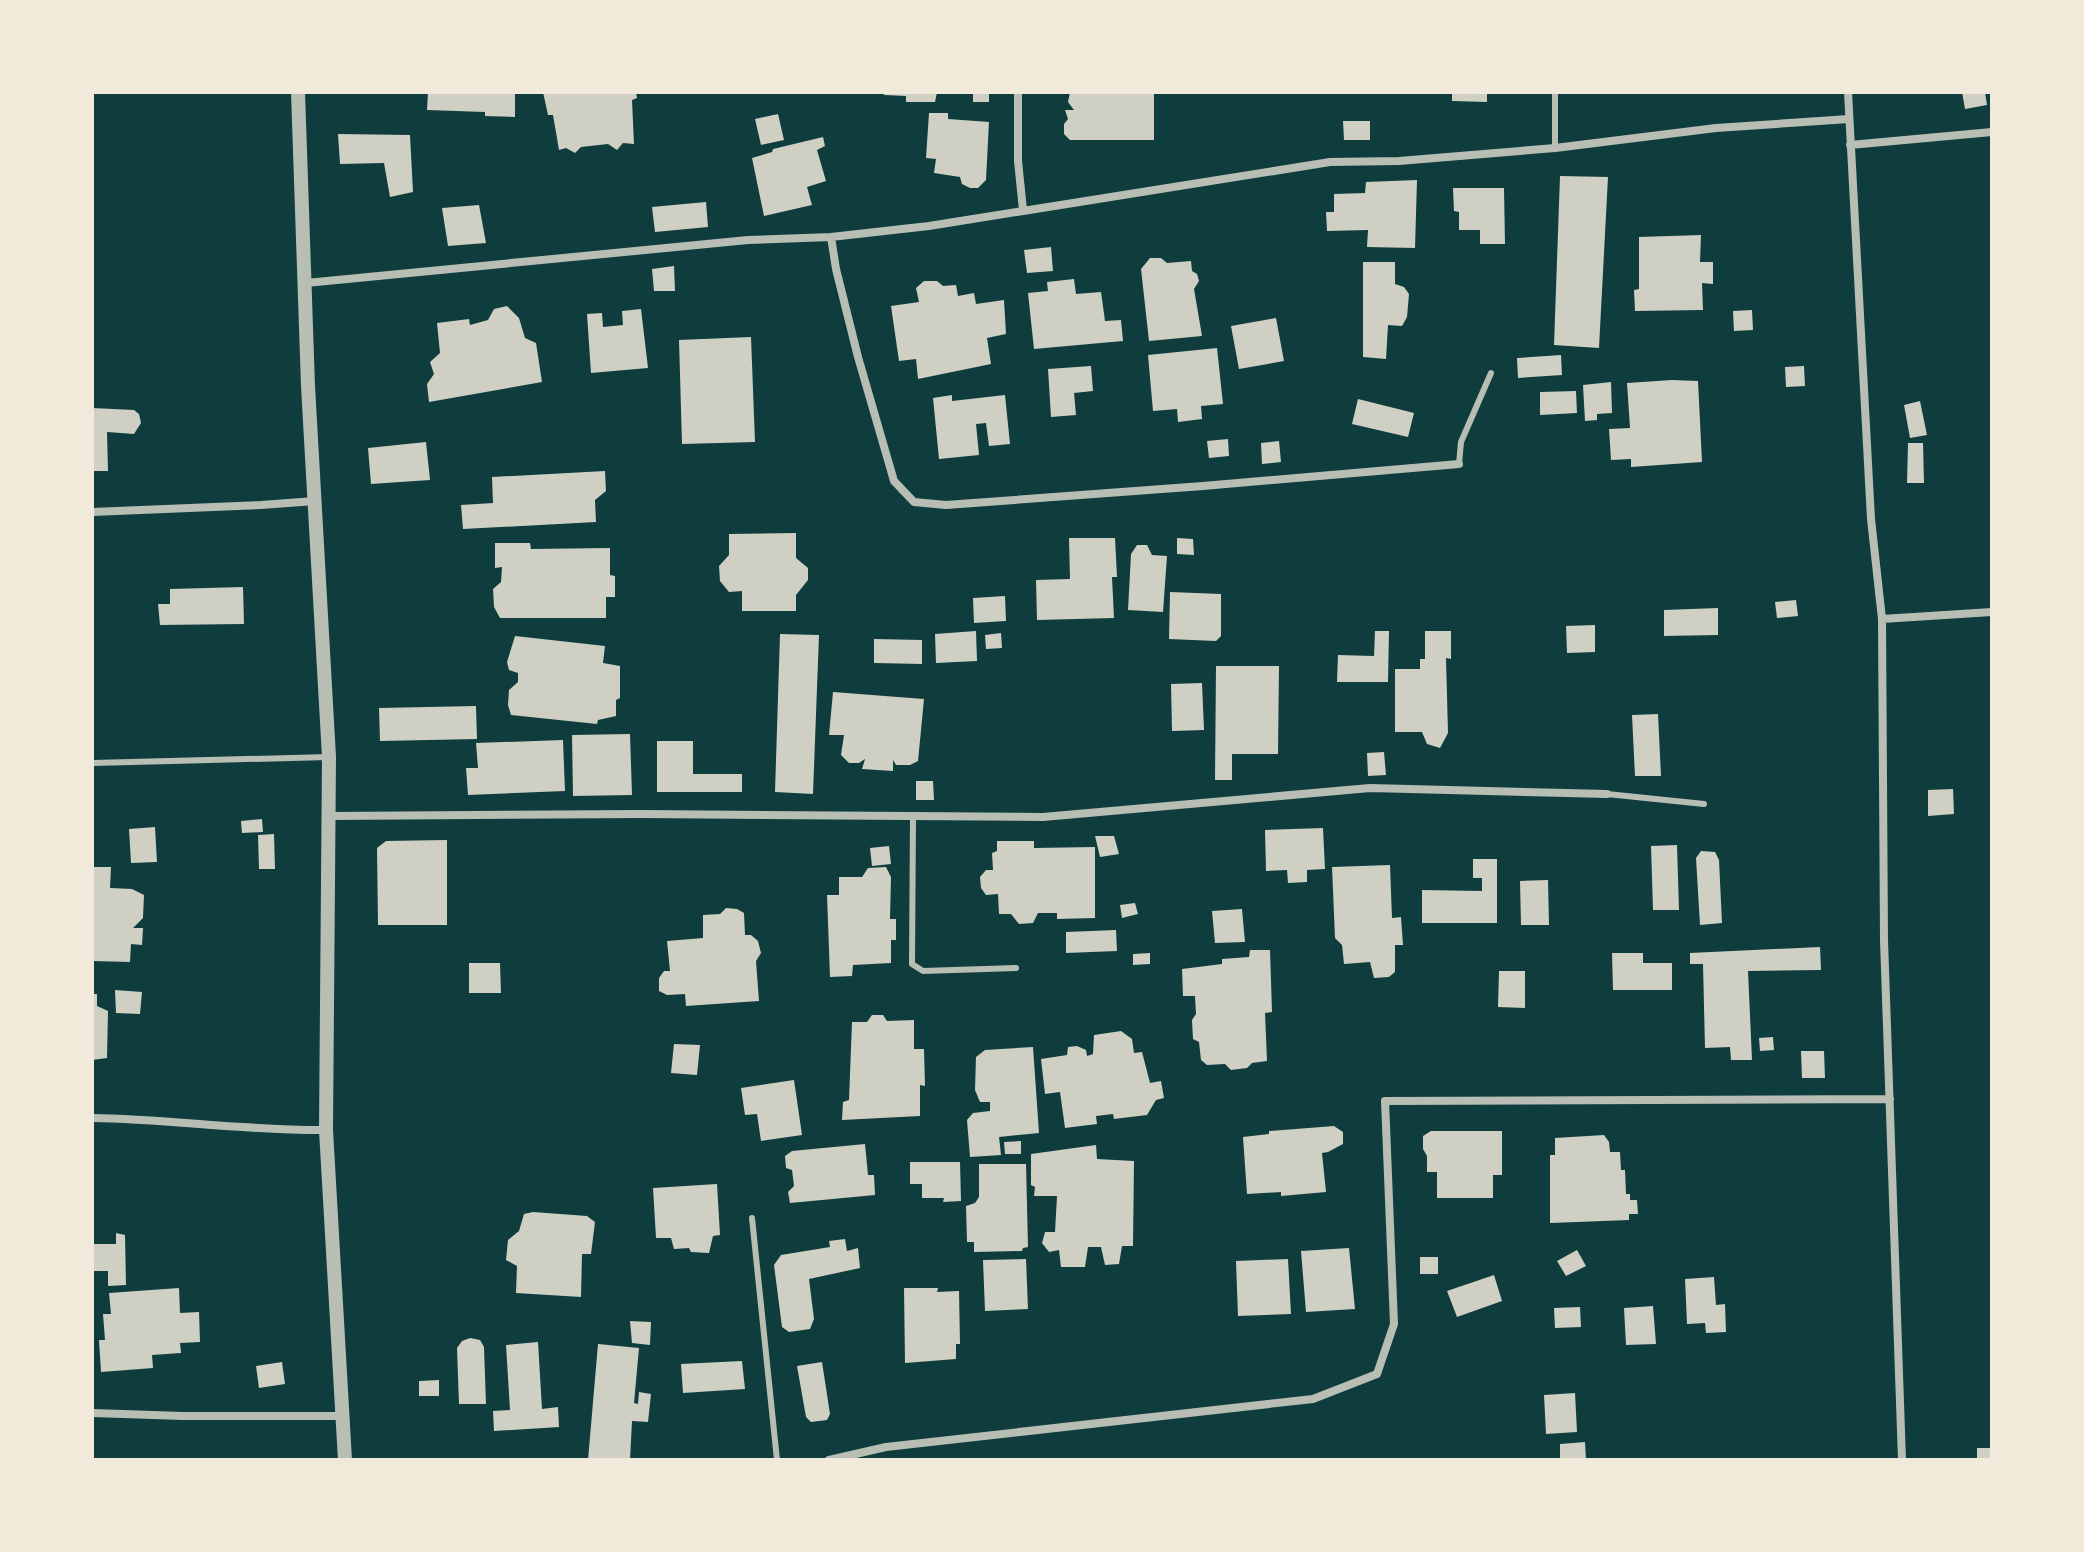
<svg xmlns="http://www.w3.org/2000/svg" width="2084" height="1552" font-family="'Roboto Condensed',sans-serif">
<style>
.building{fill:#cfcfc3}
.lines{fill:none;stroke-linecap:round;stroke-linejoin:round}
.service{stroke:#b8beb3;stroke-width:6}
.minor{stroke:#b8beb3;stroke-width:8}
.tertiary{stroke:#b8beb3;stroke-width:14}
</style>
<rect width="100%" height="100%" fill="#0f3d3e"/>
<path class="building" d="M428,92H515V117L485,116V112L427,110Z
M543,92H636L637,98L632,100L634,144L623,143L617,150L608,144L581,147L575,153L566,148L559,150L553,115H548Z
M884,92H937L935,102H906V96L884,95Z
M973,92H989V102H973Z
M1070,92H1154V140H1070L1064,134V124L1068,119L1065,110H1074L1068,102Z
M1452,92H1487V102L1452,101Z
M1962,92H1985L1987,105L1965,109Z
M929,113H948V119L989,122L986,180L978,188H970L962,184L960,177L934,173L936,159L926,158Z
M778,114L784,140L761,145L755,119Z
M1343,121H1370V140H1344Z
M338,134L410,135L413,192L390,197L384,163L340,164Z
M823,137L825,146L817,150L826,181L807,187L812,205L764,216L752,158L772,152L773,149Z
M1560,176L1608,177L1599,348L1554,345Z
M1417,180L1415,248L1367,247L1368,230L1327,231L1326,212H1334V194L1365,193L1366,182Z
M1453,188H1504L1505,244H1480V230H1459V212L1454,211Z
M706,202L708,227L655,232L652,207Z
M479,205L486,243L448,246L442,208Z
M1701,235L1700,262H1713V284L1702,283L1703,310L1635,311L1634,290L1639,289V237Z
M1051,247L1053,271L1027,273L1024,250Z
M1150,258H1161L1167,263L1191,261L1192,271L1197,274L1199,281L1194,289L1202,336L1149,341L1141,269Z
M1363,262H1395V284L1404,287L1409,294L1407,317L1402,326L1388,325L1386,359L1363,357Z
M674,266L675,291H654L652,269Z
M1074,279L1076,294L1101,292L1105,321L1121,320L1123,341L1034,349L1028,293L1048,291L1047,282Z
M924,281H937L943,286L956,285L958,296L974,293L976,304L1004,300L1006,334L987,338L991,364L918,379L916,359L899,361L891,306L919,302L916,288Z
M507,306L519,318L525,338L536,343L542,382L429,402L427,384L434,374L430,362L440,353L437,323L469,319L470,325L488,320L494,309Z
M641,309L648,368L591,373L587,314L602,313L603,327L623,325L622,311Z
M1752,310L1753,330L1734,331L1733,311Z
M1276,318L1284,361L1239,369L1231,326Z
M751,337L755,442L682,444L679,340Z
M1217,348L1223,404L1201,406L1202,419L1178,422L1177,409L1153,411L1148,355Z
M1561,355L1562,375L1518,378L1517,358Z
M1091,366L1093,391L1074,393L1076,415L1051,417L1048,369Z
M1804,366L1805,386L1786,387L1785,367Z
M1672,380L1698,381L1702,462L1631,467V459L1611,460L1609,429L1630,428L1627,383Z
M1611,382L1612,413L1597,414V420L1585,421L1583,385Z
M1576,391L1577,413L1540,415V392Z
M952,395V401L1005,395L1010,444L989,446L986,423L976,424L979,455L939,459L933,398Z
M1358,399L1414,413L1408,437L1352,424Z
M1920,401L1927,435L1910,438L1904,405Z
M92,408L134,410L139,414L141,423L134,434L107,432L108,471H92Z
M1228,439L1229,456L1209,458L1207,441Z
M1279,441L1281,462L1262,464L1261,443Z
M426,442L430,480L371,484L368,448Z
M1908,443H1923L1924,483H1907Z
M605,471L606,491L595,500L596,522L463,529L461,505L493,503L492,477Z
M796,533V558L808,568V580L796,595V611H742V591L729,592L720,581L719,566L729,555V534Z
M1069,538H1115L1117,577H1112L1114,618L1037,620L1036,580L1070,579Z
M1177,538L1193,539L1194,555L1177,554Z
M495,543H530L531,549L610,548V575L615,576V597H606V618H500L494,607L493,589L501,582L502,567L495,568Z
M1137,545H1147L1152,555L1167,556L1163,612L1128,610L1131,554Z
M243,587L244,624L160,625L158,604H170V589Z
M1170,592L1221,594V636L1216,641L1169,639Z
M1005,596L1006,621L974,623L973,598Z
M1796,600L1798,616L1777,618L1775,602Z
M1718,608V635L1664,636V610Z
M1595,625V652L1567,653L1566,626Z
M976,631L977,661L936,663L935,634Z
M1375,631H1389L1388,682H1337L1338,655L1374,656Z
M1425,631H1451V659L1446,658L1448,733L1440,748L1427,744L1422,732H1395V669H1420V659H1425Z
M1001,633L1002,648L986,649L985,635Z
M780,634L819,635L813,794L775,792Z
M515,636L605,646L603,663L620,666V698L616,700V716L598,720L597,724L511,715L508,705L509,690L518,682V673L509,670L507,662Z
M874,639L922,640V664L874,663Z
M1216,666H1279L1278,754H1232V780H1215Z
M1202,683L1204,730L1172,731L1171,684Z
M833,692L924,699L918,761L910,765H896L893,760V771L862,769L865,759L859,763H849L841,755L844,735H829Z
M476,706L477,739L380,741L379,708Z
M1658,714L1661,776H1635L1632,715Z
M630,734L632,795L573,796L572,735Z
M563,740L565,791L468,795L466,768H478L476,743Z
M657,741H693V774H742V792H657Z
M1384,752L1386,775L1368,776L1367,753Z
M916,781H933L934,800H916Z
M1953,789L1954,814L1928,816V790Z
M262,819L263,832L242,833L241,821Z
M155,827L157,862L131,863L129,829Z
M1323,828L1325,869L1307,870V882L1288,883L1287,870L1266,871L1265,830Z
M274,834L275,869H259L258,835Z
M1095,836H1114L1119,854L1100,857Z
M447,840V925H378L377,848L386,841Z
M997,841H1034V848L1095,847V918L1057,919V913H1038L1033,923L1019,924L1011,914H999L998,894L986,895L981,888L980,877L986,870H993L992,853L997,851Z
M1677,845L1679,910H1653L1651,846Z
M889,846L891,864L872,866L870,848Z
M1701,851L1715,852L1719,860L1722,923L1700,925L1696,858Z
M1473,859H1497V923H1422V890L1482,891V878H1473Z
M1390,865L1392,918L1401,917L1403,945H1395V972L1389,977L1374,978L1370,962L1344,964L1342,945L1335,938L1332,867Z
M92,867H111L110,888L132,889L144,895L143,918L133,928H143L142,945L131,944L130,962L92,961Z
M886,867L891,877L890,919H896V940H891V963L853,965L852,976L830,977L827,895H839V877H862L868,868Z
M1548,880L1549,925H1521L1520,881Z
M1135,903L1138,914L1122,918L1120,905Z
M726,908L737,909L744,913L745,935H751L758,941L761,953L756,961L759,1001L686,1006L685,994L667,995L659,991V978L664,971H670L667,941L703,938V915L720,914Z
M1242,909L1245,942L1215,943L1212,911Z
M1116,930L1117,951L1066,953V932Z
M1820,947L1821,970L1748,971L1752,1060H1731L1730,1047L1705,1048L1703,964H1690V953Z
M1250,950H1270L1272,1012L1265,1013L1267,1061L1252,1063L1247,1068L1231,1070L1225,1064L1207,1065L1201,1060L1199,1042L1193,1039L1192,1020L1196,1014L1195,996H1183L1182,969L1222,964V959L1249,957Z
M1150,953V964L1133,965V954Z
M1612,953H1643V963H1672V990H1613Z
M469,963H500L501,993H469Z
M1499,971H1525V1008L1498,1007Z
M115,990L142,992L140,1014L116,1013Z
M92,994H97V1006L108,1011L107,1058L92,1060Z
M872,1015H883L887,1021L914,1020V1049H924L925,1086L920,1085V1116L842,1120L843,1102L849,1100L852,1022H867Z
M1121,1031L1132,1039L1134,1053L1142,1052L1150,1083L1161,1081L1164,1098L1156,1100L1147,1115L1114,1119L1113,1114L1096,1116L1097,1124L1065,1128L1060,1092L1045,1094L1041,1059L1067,1055L1068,1047L1077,1046L1086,1050L1087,1056L1093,1054L1094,1035Z
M1773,1037L1774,1050L1760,1051L1759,1038Z
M674,1044L700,1045L697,1075L671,1073Z
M1033,1047L1039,1133L999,1137L1001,1155L970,1157L967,1120L973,1113L990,1111V1102H980L975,1090L976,1057L985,1050Z
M1801,1051H1824L1825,1078H1802Z
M794,1080L802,1135L761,1141L757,1114L745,1115L741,1088Z
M1334,1126L1343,1132V1144L1328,1152L1322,1153L1326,1192L1281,1196V1192L1247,1194L1243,1137L1269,1134V1131Z
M1431,1131H1502V1175H1493V1198H1437V1172H1427V1156L1423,1149V1136Z
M1604,1135L1609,1142L1610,1152H1620L1621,1170H1625L1626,1194H1630V1200H1637L1638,1214H1629V1220L1550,1223V1155H1555V1138Z
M1021,1141V1154H1005L1004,1142Z
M865,1144L868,1175H874L875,1195L790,1203L788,1192L794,1186L792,1170L786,1168L785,1156L792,1151Z
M1096,1145L1097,1159L1134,1161L1133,1246H1122L1119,1264L1105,1265L1101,1247H1088L1085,1267H1061L1059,1250L1049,1252L1042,1243L1045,1232H1055L1057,1196H1034L1035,1187L1031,1185V1154Z
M910,1162H960L961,1201L943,1202L944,1198H922V1184H910Z
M979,1164H1026L1028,1247L1023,1248L1022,1251L974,1252V1242H967L966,1206L975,1203L979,1197Z
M717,1184L720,1235L713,1236L709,1253L691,1252L689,1248L674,1249L671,1238H656L653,1188Z
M533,1212L587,1216L595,1222L591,1254H582L581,1297L516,1293L517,1266L506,1260L508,1240L519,1231L524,1214Z
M116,1233L125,1235L126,1285L108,1286V1271H92V1244H116Z
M845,1239L847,1251L858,1248L860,1268L809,1279L814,1319L810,1329L789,1332L782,1327L774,1265L781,1255L830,1247L829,1241Z
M1349,1248L1355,1309L1306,1312L1301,1251Z
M1577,1250L1586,1266L1566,1276L1557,1261Z
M1420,1257H1438V1274H1420Z
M1026,1259L1028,1309L985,1311L983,1260Z
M1288,1259L1291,1314L1238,1316L1236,1261Z
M1494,1275L1502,1301L1457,1317L1447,1291Z
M1714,1277L1716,1305L1725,1304L1726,1332L1706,1333L1705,1323L1687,1324L1685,1279Z
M179,1288L180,1313L199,1312L200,1342L180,1343L181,1353L152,1355L153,1368L101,1372L99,1340H105L103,1314H111L109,1293Z
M904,1288H938L937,1292L959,1291L960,1344H956V1359L905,1363Z
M1653,1306L1656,1344L1626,1345L1624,1308Z
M1580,1307L1581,1327L1555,1328L1554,1308Z
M630,1321L651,1322L650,1345L632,1343Z
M470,1338L480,1340L484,1347L486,1404H459L457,1348L462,1341Z
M538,1342L542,1409L558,1407L559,1427L494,1431L493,1411L510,1410L506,1345Z
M598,1344L639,1348L634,1403L638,1404L639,1392L651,1394L648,1422L632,1421L630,1460H588Z
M742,1361L745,1389L683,1393L681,1364Z
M282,1362L285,1384L259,1388L256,1366Z
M822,1362L830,1414L827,1420L811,1422L806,1417L797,1366Z
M439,1380V1396H419V1381Z
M1575,1393L1577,1432L1546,1434L1544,1395Z
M1585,1442L1586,1460H1560V1444Z
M1977,1448H1992V1460H1977Z"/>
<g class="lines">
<path class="service" d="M1555,148V92
M1459,464L1461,442L1491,373
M92,763L329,757
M1607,794L1704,804
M913,815L912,964L923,971L1016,968
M752,1218L777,1460"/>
<path class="minor" d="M1018,92V161L1023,210
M1848,92L1871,519L1882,619L1884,940L1902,1460
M1850,145L1992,132
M831,237L836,269L858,357L894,481L914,502L946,505L1203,486L1459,464
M306,283L748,240L831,237L929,226L1330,162L1399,161L1555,148L1716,128L1849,119
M92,512L261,505L315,501
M1882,619L1992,612
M330,816L642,814L1043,817L1370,788L1607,794
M92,1118C170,1119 248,1131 326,1130
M92,1413L183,1416H343
M829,1460L886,1447L1313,1399L1377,1374L1394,1324L1385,1101L1890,1099"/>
<path class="tertiary" d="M298,92L308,386L329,757L326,1130L345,1460"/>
</g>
<rect width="2084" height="1552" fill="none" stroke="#f1e9da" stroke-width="188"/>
</svg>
